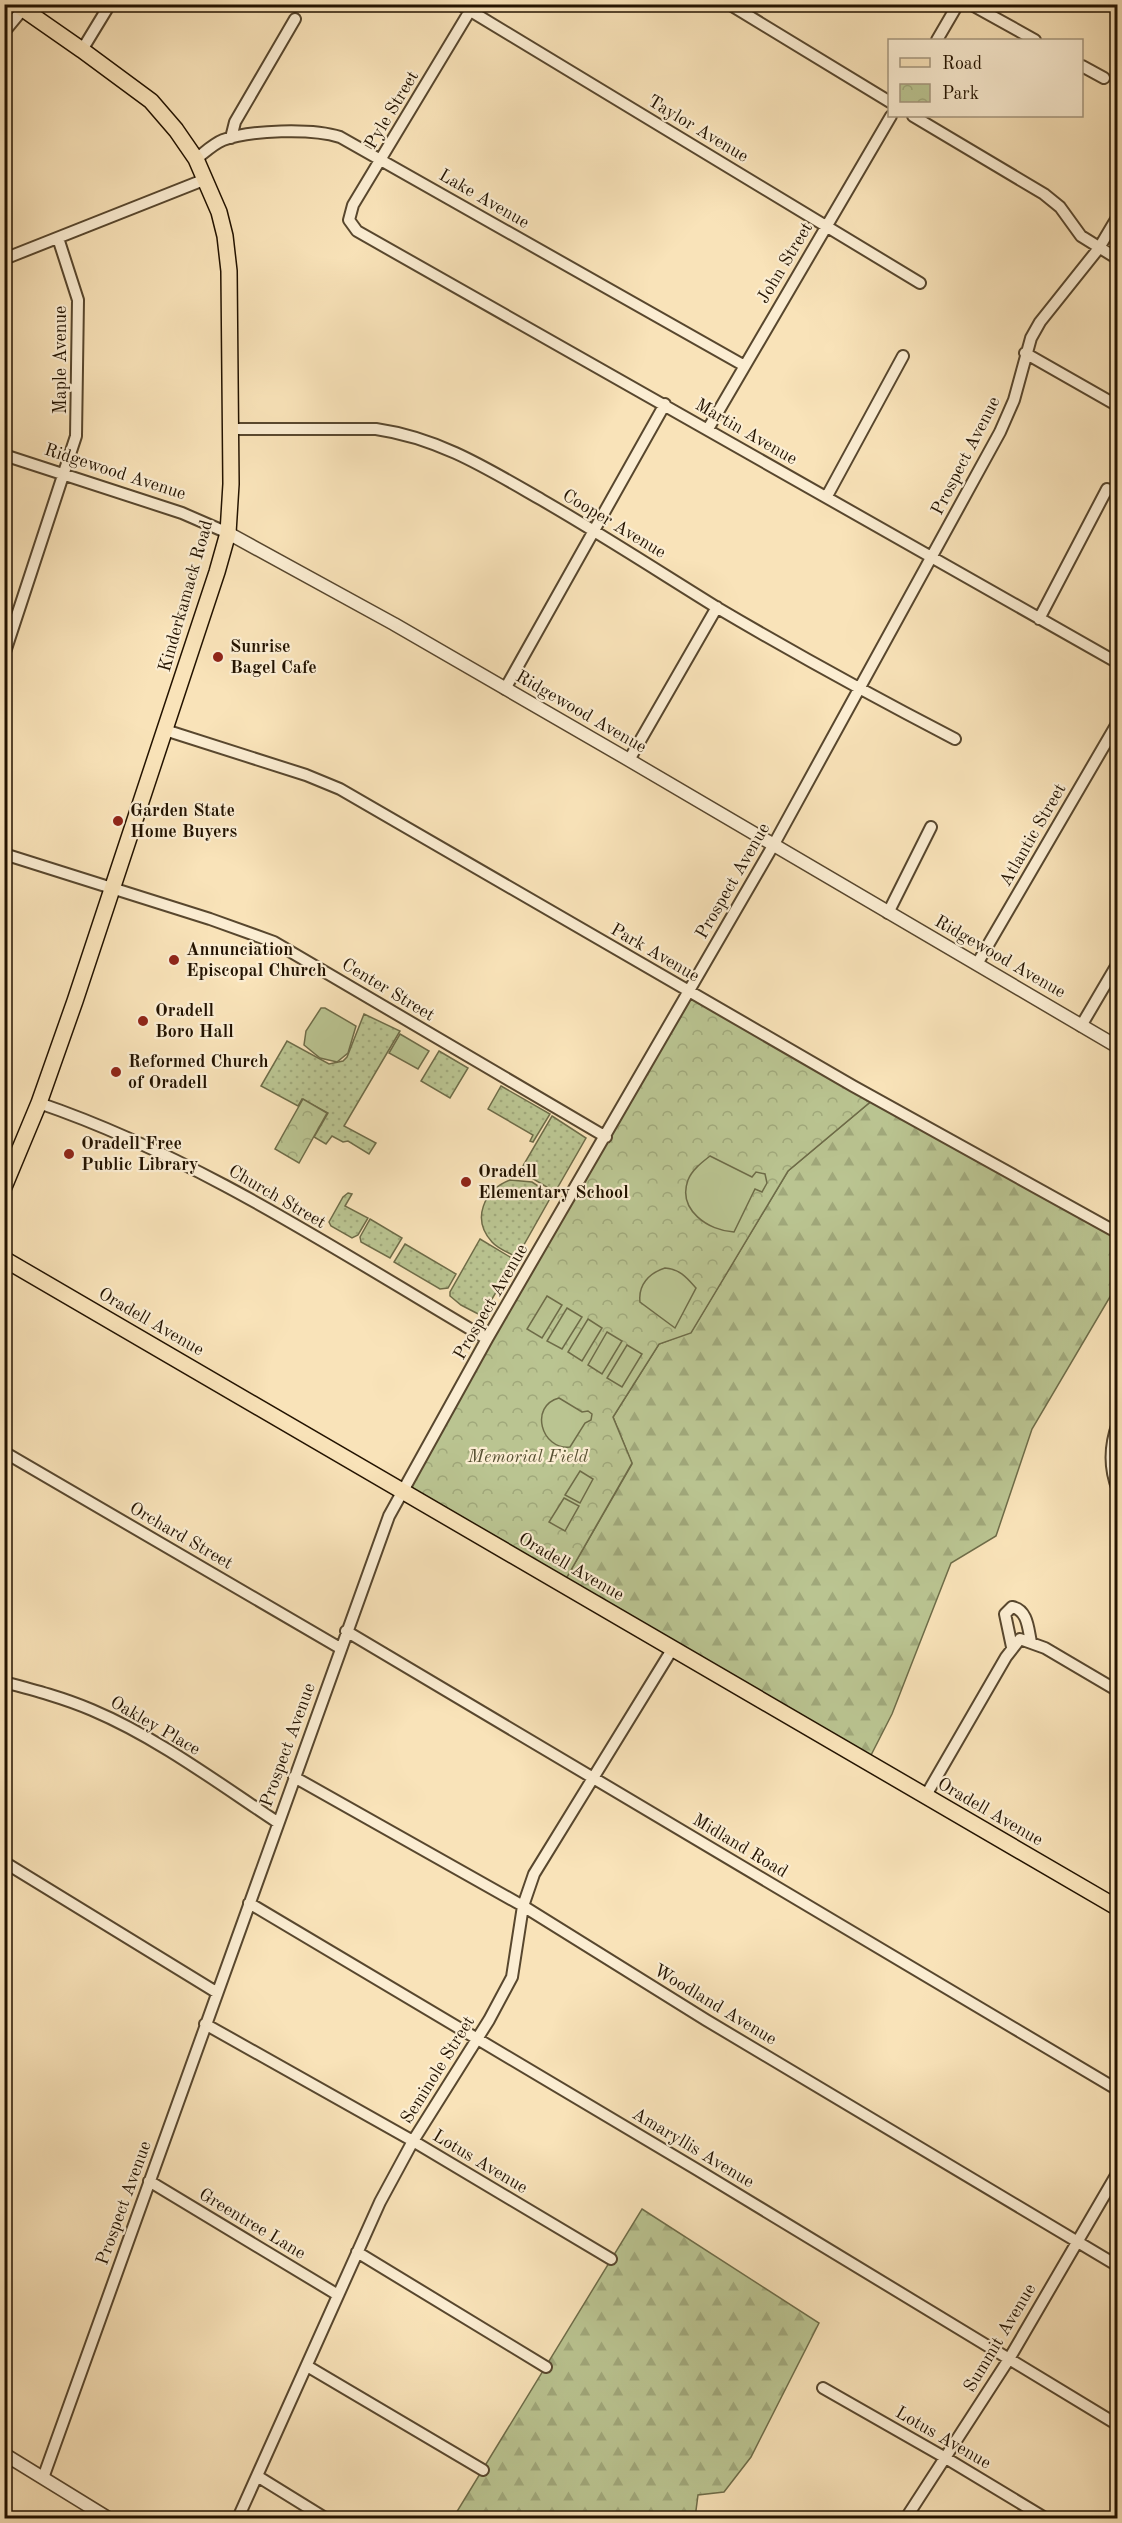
<svg xmlns="http://www.w3.org/2000/svg" width="1122" height="2523" font-family="'Old Standard TT',serif">
<style>
.grass{fill:url(#grass-dots);stroke:#6e6c48;stroke-width:1.5}
.forest{fill:url(#forest-firs);stroke:#6e6c48;stroke-width:1.5}
.park{fill:url(#park-crowns);stroke:#6e6c48;stroke-width:1.5}
.pitch{fill:#bac491;stroke:#6e6c48;stroke-width:1.5}
.lines{fill:none;stroke-linecap:round;stroke-linejoin:round}
.minor-casing{stroke:#58472e;stroke-width:14}
.tertiary-casing{stroke:#58472e;stroke-width:15}
.primary-casing{stroke:#231300;stroke-width:18}
.minor{stroke:#fbedd2;stroke-width:10}
.tertiary{stroke:#fbedd2;stroke-width:12}
.primary{stroke:#f9e3b9;stroke-width:15}
.poi-dot{fill:#8f2418;stroke:#fbedd2;stroke-width:2}
.labels{text-anchor:middle;dominant-baseline:central;stroke-width:4.5;stroke-linejoin:round;paint-order:stroke}
.street-label{font-size:18px;fill:#231300;stroke:#fbedd2}
.poi-label{font-size:18px;font-weight:bold;fill:#231300;stroke:#fbedd2;text-anchor:start}
.park-label{font-size:18px;font-style:italic;fill:#585133;stroke:#fbedd2}
</style>
<defs>
<pattern id="grass-dots" width="8" height="8" patternUnits="userSpaceOnUse" patternTransform="scale(1.5)"><rect width="8" height="8" fill="#bac491"/><path d="M2 2h.1M6 6h.1" fill="none" stroke="#a0a87b" stroke-width="1.8" stroke-linecap="round"/></pattern>
<pattern id="forest-firs" width="22" height="20" patternUnits="userSpaceOnUse" patternTransform="scale(1.5)"><rect width="22" height="20" fill="#bac491"/><path d="M5 1l3.5 6h-7zM16 11l3.5 6h-7z" fill="#a0a87b"/></pattern>
<pattern id="park-crowns" width="20" height="18" patternUnits="userSpaceOnUse" patternTransform="scale(1.5)"><rect width="20" height="18" fill="#bac491"/><path d="M2 6a3 3 0 1 1 6 0M12 15a3 3 0 1 1 6 0" fill="none" stroke="#a0a87b"/></pattern>
</defs>
<rect width="100%" height="100%" fill="#f9e3b9"/>
<filter id="stains"><feTurbulence type="fractalNoise" baseFrequency=".00333" numOctaves="4"/><feColorMatrix values="0 0 0 0 .2 0 0 0 0 .09 0 0 0 0 .02 0 0 0 .5 -.17"/></filter>
<radialGradient id="worn" r=".72"><stop offset=".6" stop-color="#630" stop-opacity="0"/><stop offset="1" stop-color="#630" stop-opacity=".3"/></radialGradient>
<path class="grass" d="M364,1014L400,1031L344,1126L376,1143L369,1154L348,1141L343,1142L332,1136L326,1144L314,1137L328,1113L302,1099L298,1106L261,1086L287,1041L329,1064L343,1061L347,1057Z
M439,1051L468,1068L450,1098L421,1081Z
M501,1086L550,1114L533,1142L530,1141L533,1135L488,1109Z
M552,1116L586,1138L555,1192L520,1171Z
M510,1180L532,1182L552,1195L517,1257C509,1253 498,1249 492,1242C471,1219 484,1190 510,1180Z
M348,1193L352,1194L345,1206L368,1218L358,1235L352,1238L331,1226L329,1222L343,1197Z
M370,1219L402,1238L390,1258L361,1242L360,1237Z
M480,1239L515,1260L482,1316L461,1305L450,1296V1292Z
M405,1244L456,1274L448,1288L440,1289L394,1262Z"/>
<path class="forest" d="M875,1098L1117,1233V1285L1032,1429L996,1536L951,1563L892,1714L867,1763L563,1584L632,1464L613,1417L659,1344L691,1332L788,1171Z
M642,2209L819,2323L751,2457L724,2492L698,2495L695,2518H453Z"/>
<path class="park" d="M689,992L875,1098L788,1171L691,1333L659,1344L613,1417L632,1463L563,1584L403,1492Z
M303,1099L327,1113L299,1163L275,1149Z"/>
<path class="pitch" d="M321,1008H325L356,1026L348,1053L337,1062L320,1058L304,1045L306,1031Z
M400,1034L429,1051L418,1069L389,1053Z
M710,1156L752,1177L756,1172L765,1174L767,1183L762,1192L755,1189L734,1232C709,1231 677,1210 688,1180C692,1170 701,1163 710,1156Z
M665,1268C680,1269 687,1278 696,1288L675,1328L640,1302C638,1285 649,1273 665,1268Z
M547,1296L562,1305L542,1338L527,1329Z
M567,1308L582,1317L562,1349L547,1341Z
M588,1319L602,1328L582,1361L568,1352Z
M607,1332L622,1341L602,1374L588,1365Z
M627,1345L642,1354L622,1387L607,1378Z
M559,1398L582,1412L588,1411L592,1414L591,1420L585,1423L570,1447C541,1450 529,1406 559,1398Z
M580,1471L593,1479L580,1503L565,1495Z
M564,1498L579,1506L565,1531L549,1522Z"/>
<g class="lines">
<defs>
<path id="minor" d="M459,4L920,283
M474,4L353,205L349,220L357,231L1118,663
M729,4L890,102
M970,4L1035,40
M4,32L23,9
M937,40L958,4
M82,50L110,4
M1082,66L1104,78
M913,116L1044,194L1060,207L1081,236L1118,259
M231,138L235,122L295,19
M196,159C204,153 213,144 223,140C250,130 312,128 340,137L743,365
M4,259L206,179
M1025,353L1118,406
M230,429H376C439,438 488,469 542,500C601,534 658,571 716,607C794,653 874,697 955,739
M708,429L891,116
M4,455L182,513L228,533
M827,496L903,356
M1039,619L1107,489
M4,655L76,436L78,300L58,238
M505,689L665,404
M165,730L306,775L340,789L853,1086L1118,1233
M629,760L717,607
M4,854L210,919L274,942L606,1137
M888,913L931,827
M977,964L1118,722
M1081,1026L1118,963
M39,1103C200,1158 342,1254 487,1339
M1118,1423C1110,1445 1109,1468 1118,1490
M4,1452L340,1648
M346,1631L1118,2090
M1012,1647L1005,1614L1012,1607C1028,1610 1028,1629 1031,1642
M4,1682C34,1690 64,1698 92,1710C158,1738 218,1783 277,1822
M294,1777L523,1906L706,2020L1118,2266
M925,1797L1006,1657L1020,1639L1045,1648L1118,1691
M4,1862L216,1992
M249,1903L696,2169L1118,2425
M205,2024L413,2141L611,2259
M149,2181L338,2295
M357,2252L546,2367
M307,2366L483,2470
M823,2388L944,2457L1045,2518
M257,2476L325,2518
M43,2478L389,1516L487,1339L774,844L1000,432L1014,400L1031,338L1040,322L1099,248L1118,216
M238,2518L380,2202L413,2141L489,2020L512,1977L523,1906L534,1874L673,1648
M906,2518L1009,2359L1118,2172"/>
<path id="tertiary" d="M228,533L394,624L629,760L1118,1047
M4,2454L108,2518"/>
<path id="primary" d="M4,1187L39,1103L75,1001L217,572L228,533L231,484L229,271L225,236L219,212L196,159L176,130L151,101L82,50L16,4
M4,1259L1118,1908"/>
</defs>
<use href="#minor" class="minor-casing"/>
<use href="#tertiary" class="tertiary-casing"/>
<use href="#primary" class="primary-casing"/>
<use href="#minor" class="minor"/>
<use href="#tertiary" class="tertiary"/>
<use href="#primary" class="primary"/>
</g>
<g class="poi-dot">
<circle cx="218" cy="657" r="6"/>
<circle cx="118" cy="821" r="6"/>
<circle cx="174" cy="960" r="6"/>
<circle cx="143" cy="1021" r="6"/>
<circle cx="116" cy="1072" r="6"/>
<circle cx="69" cy="1154" r="6"/>
<circle cx="466" cy="1182" r="6"/>
</g>
<g class="labels">
<g class="street-label">
<text transform="translate(392 110) rotate(-59)">Pyle Street</text>
<text transform="translate(698 129) rotate(31)">Taylor Avenue</text>
<text transform="translate(484 199) rotate(30)">Lake Avenue</text>
<text transform="translate(785 263) rotate(-59)">John Street</text>
<text transform="translate(61 360) rotate(-90)">Maple Avenue</text>
<text transform="translate(746 432) rotate(30)">Martin Avenue</text>
<text transform="translate(966 456) rotate(-63)">Prospect Avenue</text>
<text transform="translate(115 472) rotate(18)">Ridgewood Avenue</text>
<text transform="translate(614 524) rotate(31)">Cooper Avenue</text>
<text transform="translate(186 596) rotate(-74)">Kinderkamack Road</text>
<text transform="translate(581 712) rotate(30)">Ridgewood Avenue</text>
<text transform="translate(1033 835) rotate(-60)">Atlantic Street</text>
<text transform="translate(733 881) rotate(-60)">Prospect Avenue</text>
<text transform="translate(655 953) rotate(30)">Park Avenue</text>
<text transform="translate(1000 957) rotate(30)">Ridgewood Avenue</text>
<text transform="translate(388 990) rotate(31)">Center Street</text>
<text transform="translate(277 1197) rotate(30)">Church Street</text>
<text transform="translate(491 1302) rotate(-60)">Prospect Avenue</text>
<text transform="translate(151 1322) rotate(30)">Oradell Avenue</text>
<text transform="translate(181 1536) rotate(30)">Orchard Street</text>
<text transform="translate(571 1567) rotate(30)">Oradell Avenue</text>
<text transform="translate(155 1726) rotate(30)">Oakley Place</text>
<text transform="translate(288 1745) rotate(-70)">Prospect Avenue</text>
<text transform="translate(990 1812) rotate(30)">Oradell Avenue</text>
<text transform="translate(740 1846) rotate(31)">Midland Road</text>
<text transform="translate(715 2005) rotate(31)">Woodland Avenue</text>
<text transform="translate(438 2070) rotate(-58)">Seminole Street</text>
<text transform="translate(693 2148) rotate(31)">Amaryllis Avenue</text>
<text transform="translate(480 2162) rotate(31)">Lotus Avenue</text>
<text transform="translate(124 2203) rotate(-70)">Prospect Avenue</text>
<text transform="translate(252 2224) rotate(31)">Greentree Lane</text>
<text transform="translate(1000 2338) rotate(-59)">Summit Avenue</text>
<text transform="translate(943 2438) rotate(30)">Lotus Avenue</text>
</g>
<g class="poi-label">
<text x="230" y="647">Sunrise<tspan x="230" dy="21">Bagel Cafe</tspan></text>
<text x="130" y="811">Garden State<tspan x="130" dy="21">Home Buyers</tspan></text>
<text x="186" y="950">Annunciation<tspan x="186" dy="21">Episcopal Church</tspan></text>
<text x="155" y="1011">Oradell<tspan x="155" dy="21">Boro Hall</tspan></text>
<text x="128" y="1062">Reformed Church<tspan x="128" dy="21">of Oradell</tspan></text>
<text x="81" y="1144">Oradell Free<tspan x="81" dy="21">Public Library</tspan></text>
<text x="478" y="1172">Oradell<tspan x="478" dy="21">Elementary School</tspan></text>
</g>
<g class="park-label">
<text x="528" y="1457">Memorial Field</text>
</g>
</g>
<rect width="1122" height="2523" fill="none" stroke="#f9e3b9" stroke-width="24"/>
<rect x="6" y="6" width="1110" height="2511" fill="none" stroke="#231300" stroke-width="3"/>
<rect x="12" y="12" width="1098" height="2499" fill="none" stroke="#231300" stroke-width="1.5"/>
<rect x="888" y="39" width="195" height="78" fill="#fbedd2" stroke="#a5967e" stroke-width="1.5"/>
<rect x="900" y="58" width="30" height="9" fill="#f9e3b9" stroke="#a5967e" stroke-width="1.5"/>
<text x="942" y="69" font-size="18" fill="#231300">Road</text>
<rect x="900" y="84" width="30" height="18" fill="url(#park-crowns)" stroke="#a5967e" stroke-width="1.5"/>
<text x="942" y="99" font-size="18" fill="#231300">Park</text>
<rect width="100%" height="100%" filter="url(#stains)"/>
<rect width="100%" height="100%" fill="url(#worn)"/>
</svg>
